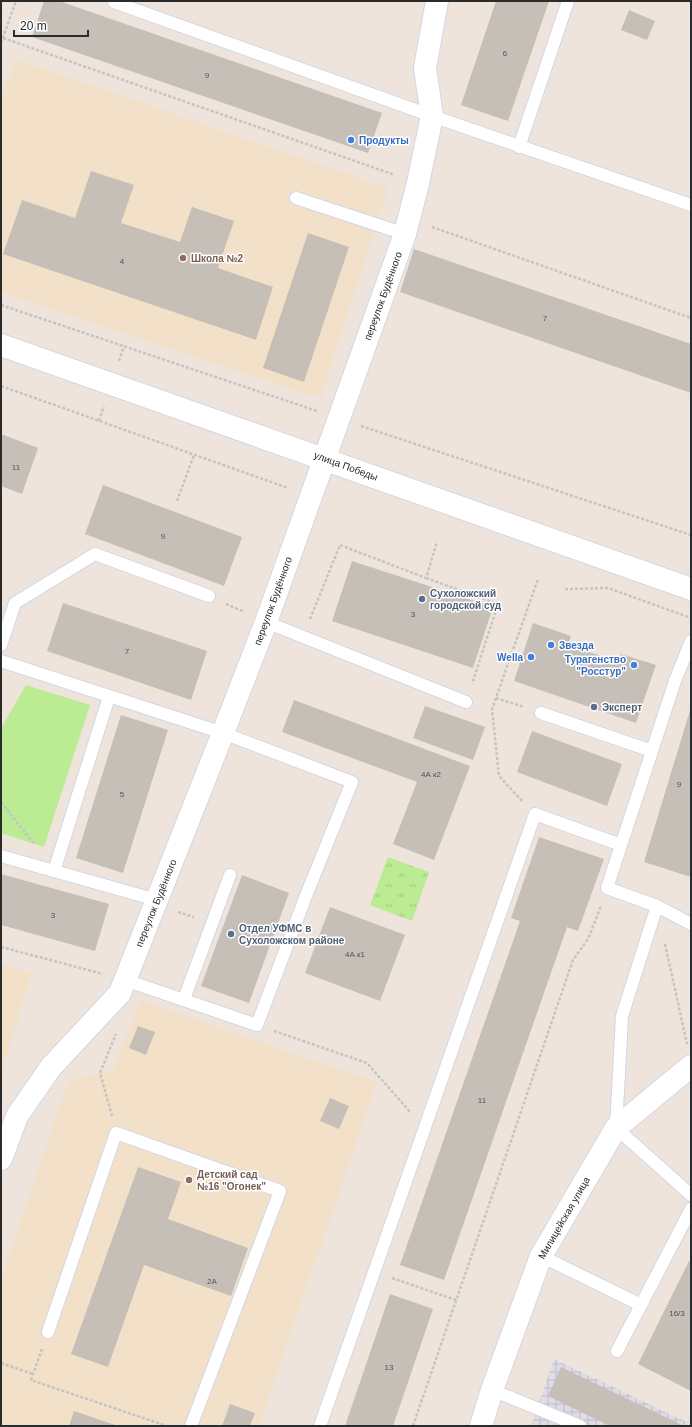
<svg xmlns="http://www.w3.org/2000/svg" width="692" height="1427" font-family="Helvetica,sans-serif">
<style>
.industrial{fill:url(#industrial-grid)}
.education{fill:#f2e0c9}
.grass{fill:#bbeb92}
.park{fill:url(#park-tufts)}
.building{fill:#c6bfb7}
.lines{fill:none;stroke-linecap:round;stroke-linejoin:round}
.lane-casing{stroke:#d1d7e5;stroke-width:14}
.street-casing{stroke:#d1d7e5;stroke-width:24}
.path{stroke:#c4c4c4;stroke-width:2.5;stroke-dasharray:3 2;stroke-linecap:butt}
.lane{stroke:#fff;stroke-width:12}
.street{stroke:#fff;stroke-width:22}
.shop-dot{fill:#3f7fe0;stroke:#fff;stroke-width:1.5}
.education-dot{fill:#8d6e63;stroke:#fff;stroke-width:1.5}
.service-dot{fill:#5c6f8a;stroke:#fff;stroke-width:1.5}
.labels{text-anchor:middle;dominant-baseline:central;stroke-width:3;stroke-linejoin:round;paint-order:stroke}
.number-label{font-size:8px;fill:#52504e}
.shop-label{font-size:10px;font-weight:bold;fill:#366cbe;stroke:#fff;text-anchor:start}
.education-label{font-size:10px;font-weight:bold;fill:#785e54;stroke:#fff;text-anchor:start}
.street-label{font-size:10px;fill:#2b2b2b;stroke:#fff}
.service-label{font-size:10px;font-weight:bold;fill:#4e5e75;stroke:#fff;text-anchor:start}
</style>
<defs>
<pattern id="industrial-grid" width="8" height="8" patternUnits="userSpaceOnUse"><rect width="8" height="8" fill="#dedde6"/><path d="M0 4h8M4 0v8" fill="none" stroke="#bfbec5"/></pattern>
<pattern id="park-tufts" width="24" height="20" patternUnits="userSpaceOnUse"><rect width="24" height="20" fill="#bbeb92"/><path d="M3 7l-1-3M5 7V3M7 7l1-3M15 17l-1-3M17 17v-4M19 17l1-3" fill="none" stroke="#a1ca7e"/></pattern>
</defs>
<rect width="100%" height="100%" fill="#eee4dc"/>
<path class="industrial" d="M554,1359L691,1424V1426H531Z"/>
<path class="education" d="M16,59L388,188L321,398L1,292V99Z
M1,964L32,973L1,1073Z
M140,1000L377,1082L259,1426H1V1277L69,1081L113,1070Z"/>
<path class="grass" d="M26,685L90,705L44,847L1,833V728Z"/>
<path class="park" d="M388,857L429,872L412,921L370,905Z"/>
<path class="building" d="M44,1H59L382,113L368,153L32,37Z
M496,1H549L508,121L461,105Z
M629,10L655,21L647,40L621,30Z
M91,171L134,185L121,223L180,242L192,207L234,221L218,268L273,287L256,340L3,254L22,200L75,218Z
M308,233L349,247L304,382L263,368Z
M414,249L691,344V393L400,292Z
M1,434L38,448L22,494L1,486Z
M103,485L242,537L224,586L85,534Z
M352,561L493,607L473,668L332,621Z
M63,603L207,651L191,700L47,651Z
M533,623L571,636L568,645L619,662L621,654L656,665L636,723L514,681Z
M294,700L470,766L434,860L393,844L417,782L282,732Z
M425,706L485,727L473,760L413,738Z
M691,707V877L644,862Z
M121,715L168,730L123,873L76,858Z
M532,731L622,764L607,806L517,772Z
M539,837L604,859L578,931L567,927L444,1280L400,1265L520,921L511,918Z
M1,874L109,904L95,951L1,925Z
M242,875L289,893L249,1003L201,986Z
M330,907L405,935L380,1001L305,973Z
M138,1026L155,1032L146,1055L129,1048Z
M330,1098L349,1106L339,1129L320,1121Z
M138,1167L181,1182L168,1219L248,1248L231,1296L144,1265L108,1367L71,1354Z
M689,1261L691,1262V1391L638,1364Z
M390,1294L433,1309L393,1426H345Z
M561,1367L684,1426H610L548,1396Z
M230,1404L255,1413L250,1426H222Z
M74,1411L118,1426H69Z"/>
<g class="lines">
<defs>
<path id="lane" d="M114,1V2L432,116L691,205
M519,147L568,1
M296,198L405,234
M266,622L466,702
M691,641L675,681L607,888L657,906L691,924
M1,645L15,603L95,554L209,596
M1,661L223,733L352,782L307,893L257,1025L125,980
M541,713L652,751
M1,856L157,900
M54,871L109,697
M657,906L622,1016L616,1128L691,1195
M184,999L230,875
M541,1256L641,1305
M48,1332L116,1133L280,1191L191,1426
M617,1351L691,1209
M492,1390L580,1426
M320,1426L535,814L621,845"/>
<path id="street" d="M1,345L691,589
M1,1159L17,1116L51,1067L120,993L223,733L266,622L405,234L418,183L432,116L425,68L437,1
M481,1426L492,1390L541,1256L616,1128L691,1066"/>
</defs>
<use href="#lane" class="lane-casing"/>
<use href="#street" class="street-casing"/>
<path class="path" d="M3,38L395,175
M1,43L16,1
M432,227L691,318
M1,305L317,411
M119,361L124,346
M1,386L288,488
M99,421L104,406
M361,426L691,535
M177,501L194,455
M426,578L498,604L472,684
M565,589L608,588L691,618
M226,604L245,612
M310,619L340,545L426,578L437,542
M496,698L524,707
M522,801L499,776L492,709L538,579
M1,802L35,845
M178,912L194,917
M665,944L687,1044
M1,947L103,974
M274,1031L367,1063L411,1113
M112,1116L100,1073L116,1034
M392,1278L456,1300
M42,1349L31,1380L167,1426
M1,1363L33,1374
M413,1426L573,960L588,939L601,906"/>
<use href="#lane" class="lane"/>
<use href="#street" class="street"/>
</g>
<g class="shop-dot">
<circle cx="351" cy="140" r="4"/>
<circle cx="551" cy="645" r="4"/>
<circle cx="531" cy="657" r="4"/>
<circle cx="634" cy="665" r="4"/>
</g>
<g class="education-dot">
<circle cx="183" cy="258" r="4"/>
<circle cx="189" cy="1180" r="4"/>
</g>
<g class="service-dot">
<circle cx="422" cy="599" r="4"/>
<circle cx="594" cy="707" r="4"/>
<circle cx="231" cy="934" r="4"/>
</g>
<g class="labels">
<g class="number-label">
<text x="505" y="53">6</text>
<text x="207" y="75">9</text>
<text x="122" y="261">4</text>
<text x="545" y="318">7</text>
<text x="16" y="467">11</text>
<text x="163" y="536">9</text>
<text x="413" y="614">3</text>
<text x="127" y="651">7</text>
<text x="431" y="774">4А к2</text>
<text x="679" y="784">9</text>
<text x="122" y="794">5</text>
<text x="53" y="915">3</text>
<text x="355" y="954">4А к1</text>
<text x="482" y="1100">11</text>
<text x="212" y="1281">2А</text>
<text x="677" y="1313">16/3</text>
<text x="389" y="1367">13</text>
</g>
<g class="shop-label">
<text x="359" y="140">Продукты</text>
<text x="559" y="645">Звезда</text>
<text x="523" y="657" text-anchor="end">Wella</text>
<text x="626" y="659" text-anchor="end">Турагенство<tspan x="626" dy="12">"Росстур"</tspan></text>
</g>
<g class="education-label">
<text x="191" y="258">Школа №2</text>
<text x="197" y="1174">Детский сад<tspan x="197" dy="12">№16 "Огонек"</tspan></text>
</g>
<g class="street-label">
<text transform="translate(383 296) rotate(-70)">переулок Будённого</text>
<text transform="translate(346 466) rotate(20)">улица Победы</text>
<text transform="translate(273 601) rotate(-70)">переулок Будённого</text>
<text transform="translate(156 903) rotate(-68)">переулок Будённого</text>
<text transform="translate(564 1218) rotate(-60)">Милицейская улица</text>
</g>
<g class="service-label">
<text x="430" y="593">Сухоложский<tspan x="430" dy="12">городской суд</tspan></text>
<text x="602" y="707">Эксперт</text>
<text x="239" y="928">Отдел УФМС в<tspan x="239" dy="12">Сухоложском районе</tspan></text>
</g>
</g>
<rect width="692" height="1427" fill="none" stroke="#2b2b2b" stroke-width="4"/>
<path d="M14 30v6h74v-6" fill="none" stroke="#2b2b2b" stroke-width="2"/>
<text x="20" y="30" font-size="12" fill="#2b2b2b" stroke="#ffffff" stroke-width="3" paint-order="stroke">20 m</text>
</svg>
